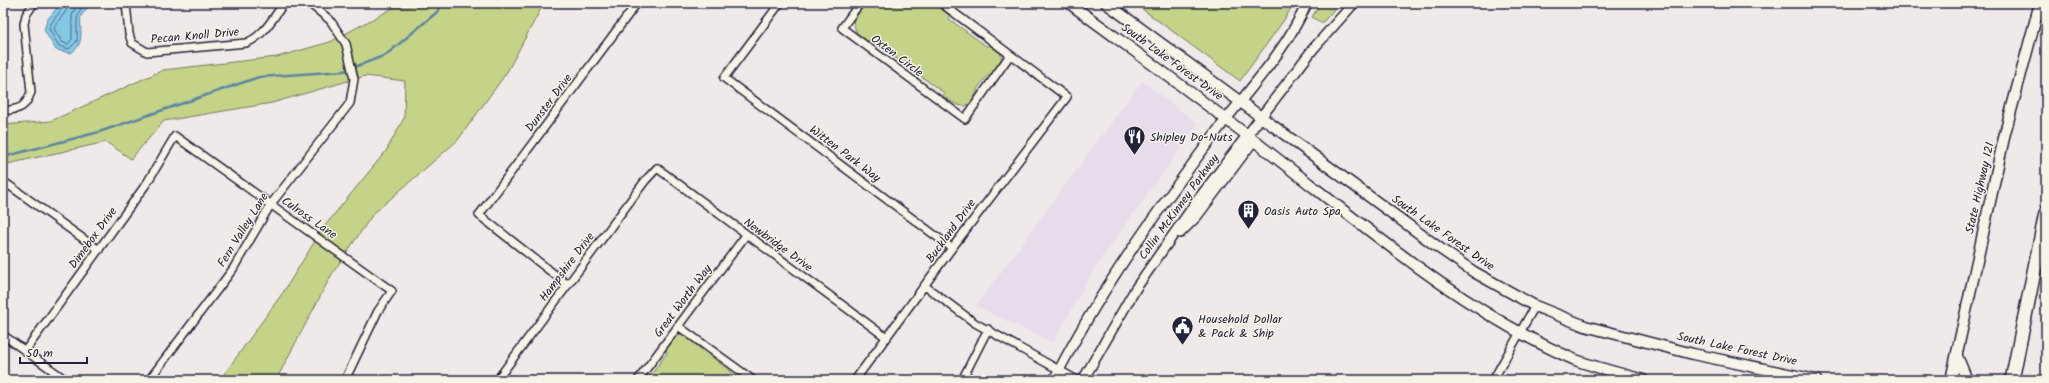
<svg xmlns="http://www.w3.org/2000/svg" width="2049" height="383" font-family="Kalam,sans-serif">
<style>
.built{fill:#e7dceb}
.green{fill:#c4d387;stroke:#737a61}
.water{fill:#85c7e6;stroke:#5d85a2}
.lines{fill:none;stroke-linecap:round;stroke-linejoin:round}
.shore{stroke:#4a647f;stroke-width:1}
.stream{stroke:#5d85a2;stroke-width:2.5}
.minor-casing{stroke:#22223b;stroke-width:10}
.tertiary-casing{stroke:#22223b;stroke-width:12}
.secondary-casing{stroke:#22223b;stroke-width:13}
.motorway-casing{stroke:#22223b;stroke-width:16}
.minor{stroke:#f7f3e8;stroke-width:7}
.tertiary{stroke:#f7f3e8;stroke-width:9}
.secondary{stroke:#f7f3e8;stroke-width:10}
.motorway{stroke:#f7f3e8;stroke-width:13}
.labels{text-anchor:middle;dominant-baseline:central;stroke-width:3;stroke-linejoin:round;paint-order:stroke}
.street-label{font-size:12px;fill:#22223b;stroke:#f7f3e8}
.poi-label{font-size:12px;fill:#22223b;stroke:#f7f3e8;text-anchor:start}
</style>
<rect width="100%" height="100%" fill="#f0e9e9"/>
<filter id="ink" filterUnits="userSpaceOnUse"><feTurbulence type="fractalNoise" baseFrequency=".025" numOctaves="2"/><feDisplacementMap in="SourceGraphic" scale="8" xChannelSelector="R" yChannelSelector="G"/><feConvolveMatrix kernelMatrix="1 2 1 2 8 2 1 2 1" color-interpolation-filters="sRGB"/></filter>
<g filter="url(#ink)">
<path class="built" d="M1142,81L1198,124L1095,267L1053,343L976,306Z"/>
<path class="green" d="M411,3H544L507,72L458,140L373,214L332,274L276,380H220L284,291L323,228L386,151L404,118L405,81L365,76L272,103L164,121L131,159L106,142L3,165V125L51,121L163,70L277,57L330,42L395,7H408Z
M866,3H933L949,15V19L986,46L989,45L1000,52L1002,58L992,74L988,75C986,78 980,84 978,88C971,112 961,109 943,96L944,93L871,40L867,41L856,32L853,21Z
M1134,3H1294L1284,20L1240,81Z
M1320,3H1340L1322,23L1312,17Z
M683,333L693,340L696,345L742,380H647L667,353L666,349L676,336Z"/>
<path class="water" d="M61,3H91L81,16C79,31 86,43 71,53L56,50L44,30L47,20Z"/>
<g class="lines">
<path class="shore" d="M64,3C63,12 51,19 49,29L59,46L69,49L77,41C78,26 73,15 86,3
M69,3C68,13 57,19 54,29L62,42L68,44L72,39V15L78,3"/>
<path class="stream" d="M3,157L99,132L259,77L344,71L386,55L437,12L442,3"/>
<defs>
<path id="minor" d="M126,3L129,34L132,43L147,52L246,43C264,36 273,18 284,3
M780,3L724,78L952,248
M860,3L842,28L965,119L1010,55
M3,111C19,109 25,109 31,92L24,24L26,15L34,3
M3,181L99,250
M568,285L479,215L637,3
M925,286L975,323L1077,380
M678,326L753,380
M3,335L66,380
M25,351L147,183L175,136L392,291L378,311L345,380
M149,380L233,269L271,204L350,103L354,79L346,44L330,20L309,3
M497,380L645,181L657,168L887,338
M638,380L746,235
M855,380L952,248L1067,97L941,3
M962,380L988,329
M1493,380L1535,306"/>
<path id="tertiary" d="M1180,233L1197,216L1254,140
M1054,380C1099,291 1157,211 1217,131C1248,90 1286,51 1307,3
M1083,380L1136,288L1197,201L1313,49L1354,3"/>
<path id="secondary" d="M1069,3C1138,54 1208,104 1275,157C1369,230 1464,311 1573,359C1596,368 1620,373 1643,380
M1106,3L1442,250L1474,272L1535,306L1585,326L1693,354L1816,380
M1957,356L1967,380
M1951,380L2005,133L2040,3"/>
<path id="motorway" d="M2012,380L2046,213"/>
</defs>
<use href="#minor" class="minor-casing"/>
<use href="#tertiary" class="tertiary-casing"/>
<use href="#secondary" class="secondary-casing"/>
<use href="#motorway" class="motorway-casing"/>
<use href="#minor" class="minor"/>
<use href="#tertiary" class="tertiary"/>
<use href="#secondary" class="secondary"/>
<use href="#motorway" class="motorway"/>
</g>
</g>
<defs>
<symbol id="restaurant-pin" viewBox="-11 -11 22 30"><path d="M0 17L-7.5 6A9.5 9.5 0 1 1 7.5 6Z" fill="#22223b" stroke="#f7f3e8"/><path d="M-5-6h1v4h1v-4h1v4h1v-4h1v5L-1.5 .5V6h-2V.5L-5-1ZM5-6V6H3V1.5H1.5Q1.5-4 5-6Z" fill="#fff"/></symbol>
<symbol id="building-pin" viewBox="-11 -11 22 30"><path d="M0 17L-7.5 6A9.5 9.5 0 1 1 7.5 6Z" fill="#22223b" stroke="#f7f3e8"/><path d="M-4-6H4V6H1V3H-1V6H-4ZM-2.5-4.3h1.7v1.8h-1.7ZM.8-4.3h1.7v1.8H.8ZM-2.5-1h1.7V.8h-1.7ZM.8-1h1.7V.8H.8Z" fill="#fff"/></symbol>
<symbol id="civic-pin" viewBox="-11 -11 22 30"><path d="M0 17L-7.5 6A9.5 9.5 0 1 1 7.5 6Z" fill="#22223b" stroke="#f7f3e8"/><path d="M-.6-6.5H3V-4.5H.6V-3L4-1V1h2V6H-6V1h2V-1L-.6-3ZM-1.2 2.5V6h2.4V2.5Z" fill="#fff"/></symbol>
</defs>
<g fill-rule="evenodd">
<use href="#restaurant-pin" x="1122" y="124" width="25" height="34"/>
<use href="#building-pin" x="1236" y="198" width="25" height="34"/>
<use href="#civic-pin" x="1170" y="314" width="25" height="34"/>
</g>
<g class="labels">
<g class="street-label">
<text transform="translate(195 36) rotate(-5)">Pecan Knoll Drive</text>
<text transform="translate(897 56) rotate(37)">Oxten Circle</text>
<text transform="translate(1172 62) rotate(36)">South Lake Forest Drive</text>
<text transform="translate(549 103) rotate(-53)">Dunster Drive</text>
<text transform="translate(845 154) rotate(37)">Witten Park Way</text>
<text transform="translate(1980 188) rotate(-77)">State Highway 121</text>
<text transform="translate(1179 207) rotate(-54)">Collin McKinney Parkway</text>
<text transform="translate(309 218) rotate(35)">Culross Lane</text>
<text transform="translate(243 230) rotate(-58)">Fern Valley Lane</text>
<text transform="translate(951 231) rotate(-54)">Buckland Drive</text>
<text transform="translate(1443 233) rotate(35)">South Lake Forest Drive</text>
<text transform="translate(93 238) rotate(-54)">Dimebox Drive</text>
<text transform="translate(778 245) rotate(36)">Newbridge Drive</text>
<text transform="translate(567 267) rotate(-53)">Hampshire Drive</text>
<text transform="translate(683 301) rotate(-53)">Great Worth Way</text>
<text transform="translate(1737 349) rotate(12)">South Lake Forest Drive</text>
</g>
<g class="poi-label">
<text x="1150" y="137">Shipley Do-Nuts</text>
<text x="1264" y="211">Oasis Auto Spa</text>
<text x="1198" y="319">Household Dollar<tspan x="1198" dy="14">&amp; Pack &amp; Ship</tspan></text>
</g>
</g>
<rect width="2049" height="383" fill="none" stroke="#f7f3e8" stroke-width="16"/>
<rect x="8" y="8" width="2033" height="367" fill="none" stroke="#22223b" stroke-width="1.5" filter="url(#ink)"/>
<path d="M20 357v6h67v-6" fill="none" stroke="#22223b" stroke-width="2"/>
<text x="26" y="357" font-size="12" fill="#22223b" stroke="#f7f3e8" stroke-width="3" paint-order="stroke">50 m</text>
</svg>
